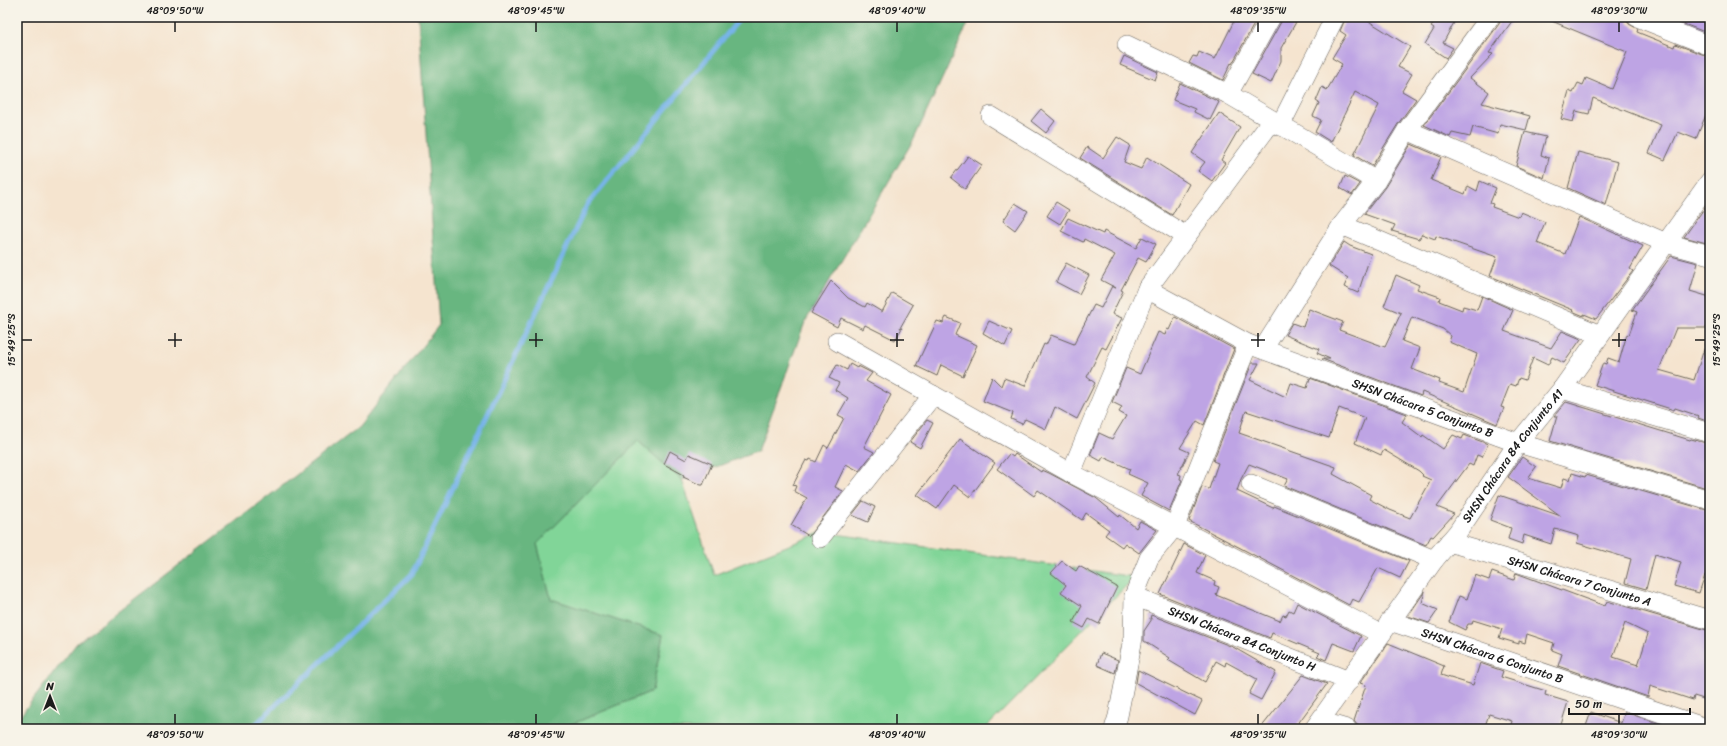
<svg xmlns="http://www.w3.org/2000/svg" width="1727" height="746" font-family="Sriracha,sans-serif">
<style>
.green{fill:#81d598;stroke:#4e785a}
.forest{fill:#68b680;stroke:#42694e}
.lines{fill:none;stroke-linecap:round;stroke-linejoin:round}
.stream{stroke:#77b4e9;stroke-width:5}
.building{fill:#bea4e4;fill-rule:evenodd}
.minor-casing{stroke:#68625b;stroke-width:20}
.minor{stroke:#fff;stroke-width:19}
.ticks{fill:none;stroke:#1c1c1c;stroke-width:1.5}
.labels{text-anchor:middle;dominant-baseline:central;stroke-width:3;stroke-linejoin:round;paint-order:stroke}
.street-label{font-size:12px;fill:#1c1c1c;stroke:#f7f3e8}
.neatline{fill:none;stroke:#1c1c1c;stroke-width:1.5}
.ticks-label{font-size:10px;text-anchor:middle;fill:#1c1c1c}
</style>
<rect width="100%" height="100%" fill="#f7f3e8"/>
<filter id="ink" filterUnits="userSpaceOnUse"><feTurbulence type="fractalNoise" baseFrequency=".025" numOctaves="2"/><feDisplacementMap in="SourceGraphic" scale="8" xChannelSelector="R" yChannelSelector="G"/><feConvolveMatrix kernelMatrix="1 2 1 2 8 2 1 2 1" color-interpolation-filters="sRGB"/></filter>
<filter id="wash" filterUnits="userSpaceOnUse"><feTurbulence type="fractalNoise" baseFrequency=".012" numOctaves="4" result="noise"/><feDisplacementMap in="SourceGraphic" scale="16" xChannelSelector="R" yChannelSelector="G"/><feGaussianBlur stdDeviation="0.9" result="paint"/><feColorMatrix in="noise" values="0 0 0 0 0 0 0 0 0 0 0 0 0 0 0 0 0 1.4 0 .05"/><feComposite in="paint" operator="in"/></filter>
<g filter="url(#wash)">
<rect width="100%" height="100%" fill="#f5e4cf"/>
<path class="green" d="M638,441L682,480L714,575L822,532L1135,577L985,729H560L652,691L663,635L551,599L537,544Z"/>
<path class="forest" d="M418,17H971L914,139L805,322L758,451L682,480L638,441L537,544L551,599L663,635L652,691L560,729H17V720L77,643L359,427L439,325Z"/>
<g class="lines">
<path class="stream" d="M251,729L412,574L587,205L741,17"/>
</g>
<g id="blocks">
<path class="building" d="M1236,17H1258L1232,64L1231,63L1223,80L1189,63L1193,56L1197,57L1199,52L1215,59Z
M1282,17H1299L1281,48V61L1271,83L1252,74L1281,22Z
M1346,17H1362L1410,47L1398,67L1412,74L1402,91L1416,99L1398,124L1372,166L1354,155L1379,105L1355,92L1331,142L1315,132L1321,120L1313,116L1319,103L1316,101L1322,87L1327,90L1342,64L1332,58L1346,35L1340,31Z
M1438,17H1457L1443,43L1453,48L1446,58L1425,44L1434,29L1431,27Z
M1501,17H1515L1489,53L1493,54L1470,78L1489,92L1482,103L1530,116L1526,130L1500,124L1498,134L1473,127L1470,137L1452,133L1450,137L1424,125L1499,24Z
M1542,17H1626L1629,24L1638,29L1637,32L1674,47L1675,44L1710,57V105L1696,139L1678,132L1665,160L1649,153L1661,125L1603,102L1593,98L1589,114L1576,111L1573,122L1561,119L1569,91L1573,93L1578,83L1583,85L1586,78L1612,89L1627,52Z
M1687,17H1710V34L1684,24Z
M1124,56L1158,72L1155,80L1120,65Z
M1180,83L1219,102L1210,120L1194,112L1195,109L1173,100Z
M1041,109L1055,121L1046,133L1031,121Z
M1219,113L1240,127L1221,160L1225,163L1212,181L1198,171L1205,162L1192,153Z
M1525,132L1546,137L1541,155L1549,158L1544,178L1516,166Z
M1117,137L1130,145L1124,162L1141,169L1147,157L1189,184L1172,215L1080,158L1087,147L1103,158Z
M1411,144L1441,157L1431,180L1465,194L1468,186L1477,191L1480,181L1496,188L1490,203L1493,204L1492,207L1519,217L1521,212L1545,222L1537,243L1565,254L1579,217L1643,246L1630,269L1633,271L1596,319L1584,314V316L1572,311L1573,310L1490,276L1497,257L1436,236L1435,239L1422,234L1419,239L1392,231L1395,225L1364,214L1385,187Z
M1578,152L1618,162L1606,205L1568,188Z
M968,156L982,165L965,189L951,178Z
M1345,176L1360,184L1352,195L1340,188Z
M1056,202L1069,210L1060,224L1047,216Z
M1015,203L1028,211L1015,230L1003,221Z
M1706,206L1710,210V244L1684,237Z
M1068,218L1103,234L1104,231L1136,248L1142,237L1156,244L1146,262L1138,258L1121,290L1123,291L1112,314L1122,318L1106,349L1102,347L1087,377L1095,383L1077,419L1055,407L1046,429L1025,419L1022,424L1011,419L1013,413L983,401L992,377L1001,386L1004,378L1025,386L1044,344L1046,345L1051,335L1074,344L1094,305L1101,308L1112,286L1116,288L1101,280L1115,255L1084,239L1083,242L1061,231Z
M1344,242L1350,246L1371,254L1358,293L1344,287L1348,278L1329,266Z
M1671,256L1698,263L1690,291L1710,297V328H1676L1659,370L1694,380L1707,340L1710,341V422L1698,418L1699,416L1675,408L1674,410L1595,385L1603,363L1606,364L1608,358L1619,362L1627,334L1629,335L1637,312L1632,310Z
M1066,263L1089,275L1079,294L1056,282Z
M1396,275L1419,285L1417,289L1440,297L1439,301L1462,310L1463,306L1477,310L1482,296L1513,310L1504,331L1551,348L1562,331L1581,339L1564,363L1552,357L1548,365L1533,358L1525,380L1519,378L1516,386L1510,384L1501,407L1504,408L1497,424L1422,392L1421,396L1322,359H1330L1317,353L1319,349L1285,335L1292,323L1303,327L1309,309L1343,322L1339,330L1385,347L1401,313L1384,306ZM1412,317L1443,329L1451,336L1449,342L1477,354L1464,392L1439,383L1440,380L1412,369L1420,348L1402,341Z
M831,281L848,298L865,307L867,303L882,312L892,293L913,305L900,328H902L895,340L865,325L863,329L841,318L837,327L811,313Z
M946,317L960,323L955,335L977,345L963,376L941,365L937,376L916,366L937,321L943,323Z
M1175,317L1234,349L1204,425L1197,421L1180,448L1189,452L1178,474L1181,475L1180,479L1182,480L1169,511L1141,496L1148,483L1128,474L1130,469L1103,457L1101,461L1090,455L1099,433L1112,439L1126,416L1119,412L1122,407L1112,402L1126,368L1140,374L1158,332L1165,335L1167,329L1169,330Z
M989,321L1012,331L1005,346L983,333Z
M1252,363H1259L1250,380L1286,397L1291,383L1307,388L1310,378L1407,414L1402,422L1422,437L1423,435L1443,449L1453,435L1462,439L1464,435L1488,444L1482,457L1477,455L1473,466L1469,464L1437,507L1454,514L1433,537L1431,536L1426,545L1284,486L1288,479L1249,464L1241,479L1237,491L1273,508L1274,506L1409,561L1400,578L1378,568L1359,602L1352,599L1349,605L1189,521L1202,487L1209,489L1218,463L1213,461ZM1339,408L1365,418L1355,443L1381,455L1384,450L1419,471L1423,475L1422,476L1431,480L1410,518L1390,510L1369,499L1371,495L1333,474L1336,467L1239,433L1246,411L1329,438Z
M850,364L857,368L858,366L872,373L866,381L891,395L864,447L874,452L859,471L846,464L835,487L843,491L809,536L791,525L807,498L794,491L796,486L793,485L806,460L809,461L810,459L816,462L824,445L828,448L844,418L838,415L848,398L835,390L839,383L829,378L837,365L847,370Z
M1566,402L1690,440L1691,439L1710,444V489L1550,441L1557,416H1554Z
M927,420L933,423L920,448L910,442Z
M960,439L995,463L970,497L954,485L937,509L917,495Z
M670,451L686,460L689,454L712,464L703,485H701L683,477L684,475L664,464Z
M1009,454L1013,457L1015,454L1041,472L1042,470L1049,473L1096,498L1119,517L1120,515L1136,528L1140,521L1157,530L1139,553L1125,543L1122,547L1105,535L1109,530L1086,513L1082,520L1038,490L1034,496L997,469Z
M1522,457L1536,467L1528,478L1561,488L1564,478L1570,480L1572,473L1585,477L1586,475L1710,511V577L1705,575L1699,593L1674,586L1681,562L1655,554L1646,589L1625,583L1631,559L1577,543L1579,536L1555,529L1551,544L1524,535L1522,544L1508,539L1511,528L1490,520L1499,495L1561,516L1508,477Z
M863,501L875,507L868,522L852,515Z
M1184,544L1205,555L1197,573L1215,581L1214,585L1219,587L1216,595L1280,621L1283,615L1286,616L1289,610L1293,612L1297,603L1361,636L1354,651L1333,643L1326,660L1317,656L1320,653L1272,633L1270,638L1160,594Z
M1062,561L1076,571L1079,566L1117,587L1099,624L1089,619L1084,628L1073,622L1082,606L1061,592L1066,585L1051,573Z
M1492,572L1514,580L1516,573L1605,606L1607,601L1710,631V646L1704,661L1710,663V701L1694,696L1693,700L1650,686L1648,697L1558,666L1562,654L1552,650L1554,643L1527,634L1525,643L1519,641V644L1499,638L1502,629L1473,620L1472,624H1468L1465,630L1449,622L1459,596L1467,599L1475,575L1489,580ZM1625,623L1648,634L1638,665L1613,657Z
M1425,591L1422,603L1438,610L1429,623L1408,616Z
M1151,615L1233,647L1276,672L1261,700L1249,694L1257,679L1226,662L1225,666L1216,661L1205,682L1168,660L1170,658L1144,641V631L1152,619H1150Z
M1388,643L1444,666L1441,675L1447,677L1473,685L1480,663L1503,671L1501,677L1546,691L1545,695L1568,702L1560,728L1510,729L1512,721L1489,714L1484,729H1368L1357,725L1354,721L1366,685L1360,683Z
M1101,653L1118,660L1115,673L1097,665Z
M1138,670L1202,701L1195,715L1136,683Z
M1303,675L1327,684L1294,729H1260Z
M1591,712L1621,723L1625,712L1675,729H1585Z"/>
</g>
</g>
<g filter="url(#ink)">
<use href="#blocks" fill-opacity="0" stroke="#68625b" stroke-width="1"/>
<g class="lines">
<defs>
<g id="minor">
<path d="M1637,17L1710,46"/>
<path d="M1127,45L1228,94L1376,181"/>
<path d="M1228,94L1271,17"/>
<path d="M991,116L1186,236"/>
<path d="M1280,126L1335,17"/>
<path d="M1407,130L1666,243L1710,255"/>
<path d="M1342,225L1600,335"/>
<path id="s1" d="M1147,289L1248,344L1518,443L1710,500"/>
<path d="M837,341L1071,473L1381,634"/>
<path d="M1263,349L1342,225L1376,181L1407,130L1490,17"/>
<path d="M1562,389L1710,433"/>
<path d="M1071,473L1147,289L1272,121"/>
<path d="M1251,484L1434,560"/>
<path d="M820,538L933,395"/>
<path id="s2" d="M1449,542L1710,620"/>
<path id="s3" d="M1134,596L1349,681"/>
<path id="s4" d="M1390,621L1709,729"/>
<path d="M1320,721L1347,729"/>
<path d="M1114,729L1118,716L1133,638L1134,596L1149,558L1175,526L1248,344"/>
<path id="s5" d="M1314,729L1434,560L1457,533L1518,443L1562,389L1710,181"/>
</g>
</defs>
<use href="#minor" class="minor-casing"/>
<use href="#minor" class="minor"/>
</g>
</g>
<path class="ticks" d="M175,22V32M536,22V32M897,22V32M1258,22V32M1619,22V32M175,333V347M536,333V347M897,333V347M1258,333V347M1619,333V347M22,340H32M168,340H182M529,340H543M890,340H904M1251,340H1265M1612,340H1626M1695,340H1705M175,714V724M536,714V724M897,714V724M1258,714V724M1619,714V724"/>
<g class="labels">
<g class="street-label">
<text stroke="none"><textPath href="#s1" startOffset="301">SHSN Chácara 5 Conjunto B</textPath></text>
<text stroke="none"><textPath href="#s5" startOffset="338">SHSN Chácara 84 Conjunto A1</textPath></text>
<text stroke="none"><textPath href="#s2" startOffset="136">SHSN Chácara 7 Conjunto A</textPath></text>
<text stroke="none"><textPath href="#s3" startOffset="116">SHSN Chácara 84 Conjunto H</textPath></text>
<text stroke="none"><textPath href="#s4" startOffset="108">SHSN Chácara 6 Conjunto B</textPath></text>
</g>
</g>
<rect width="1727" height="746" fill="none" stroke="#f7f3e8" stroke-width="44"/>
<g transform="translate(50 696)" stroke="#f7f3e8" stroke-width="3" paint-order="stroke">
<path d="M0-3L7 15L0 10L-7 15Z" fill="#1c1c1c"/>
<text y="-6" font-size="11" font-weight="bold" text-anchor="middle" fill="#1c1c1c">N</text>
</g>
<path d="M1569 708v6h121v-6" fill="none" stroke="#1c1c1c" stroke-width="2"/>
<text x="1575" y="708" font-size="12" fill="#1c1c1c" stroke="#f7f3e8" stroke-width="3" paint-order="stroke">50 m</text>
<rect x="22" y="22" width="1683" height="702" class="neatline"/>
<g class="ticks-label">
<text x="175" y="14">48°09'50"W</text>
<text x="536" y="14">48°09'45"W</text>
<text x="897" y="14">48°09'40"W</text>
<text x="1258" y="14">48°09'35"W</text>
<text x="1619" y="14">48°09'30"W</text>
<text transform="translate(11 340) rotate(-90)" y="4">15°49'25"S</text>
<text transform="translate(1716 340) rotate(-90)" y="4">15°49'25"S</text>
<text x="175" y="738">48°09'50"W</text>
<text x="536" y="738">48°09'45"W</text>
<text x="897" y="738">48°09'40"W</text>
<text x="1258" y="738">48°09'35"W</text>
<text x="1619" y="738">48°09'30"W</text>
</g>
</svg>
